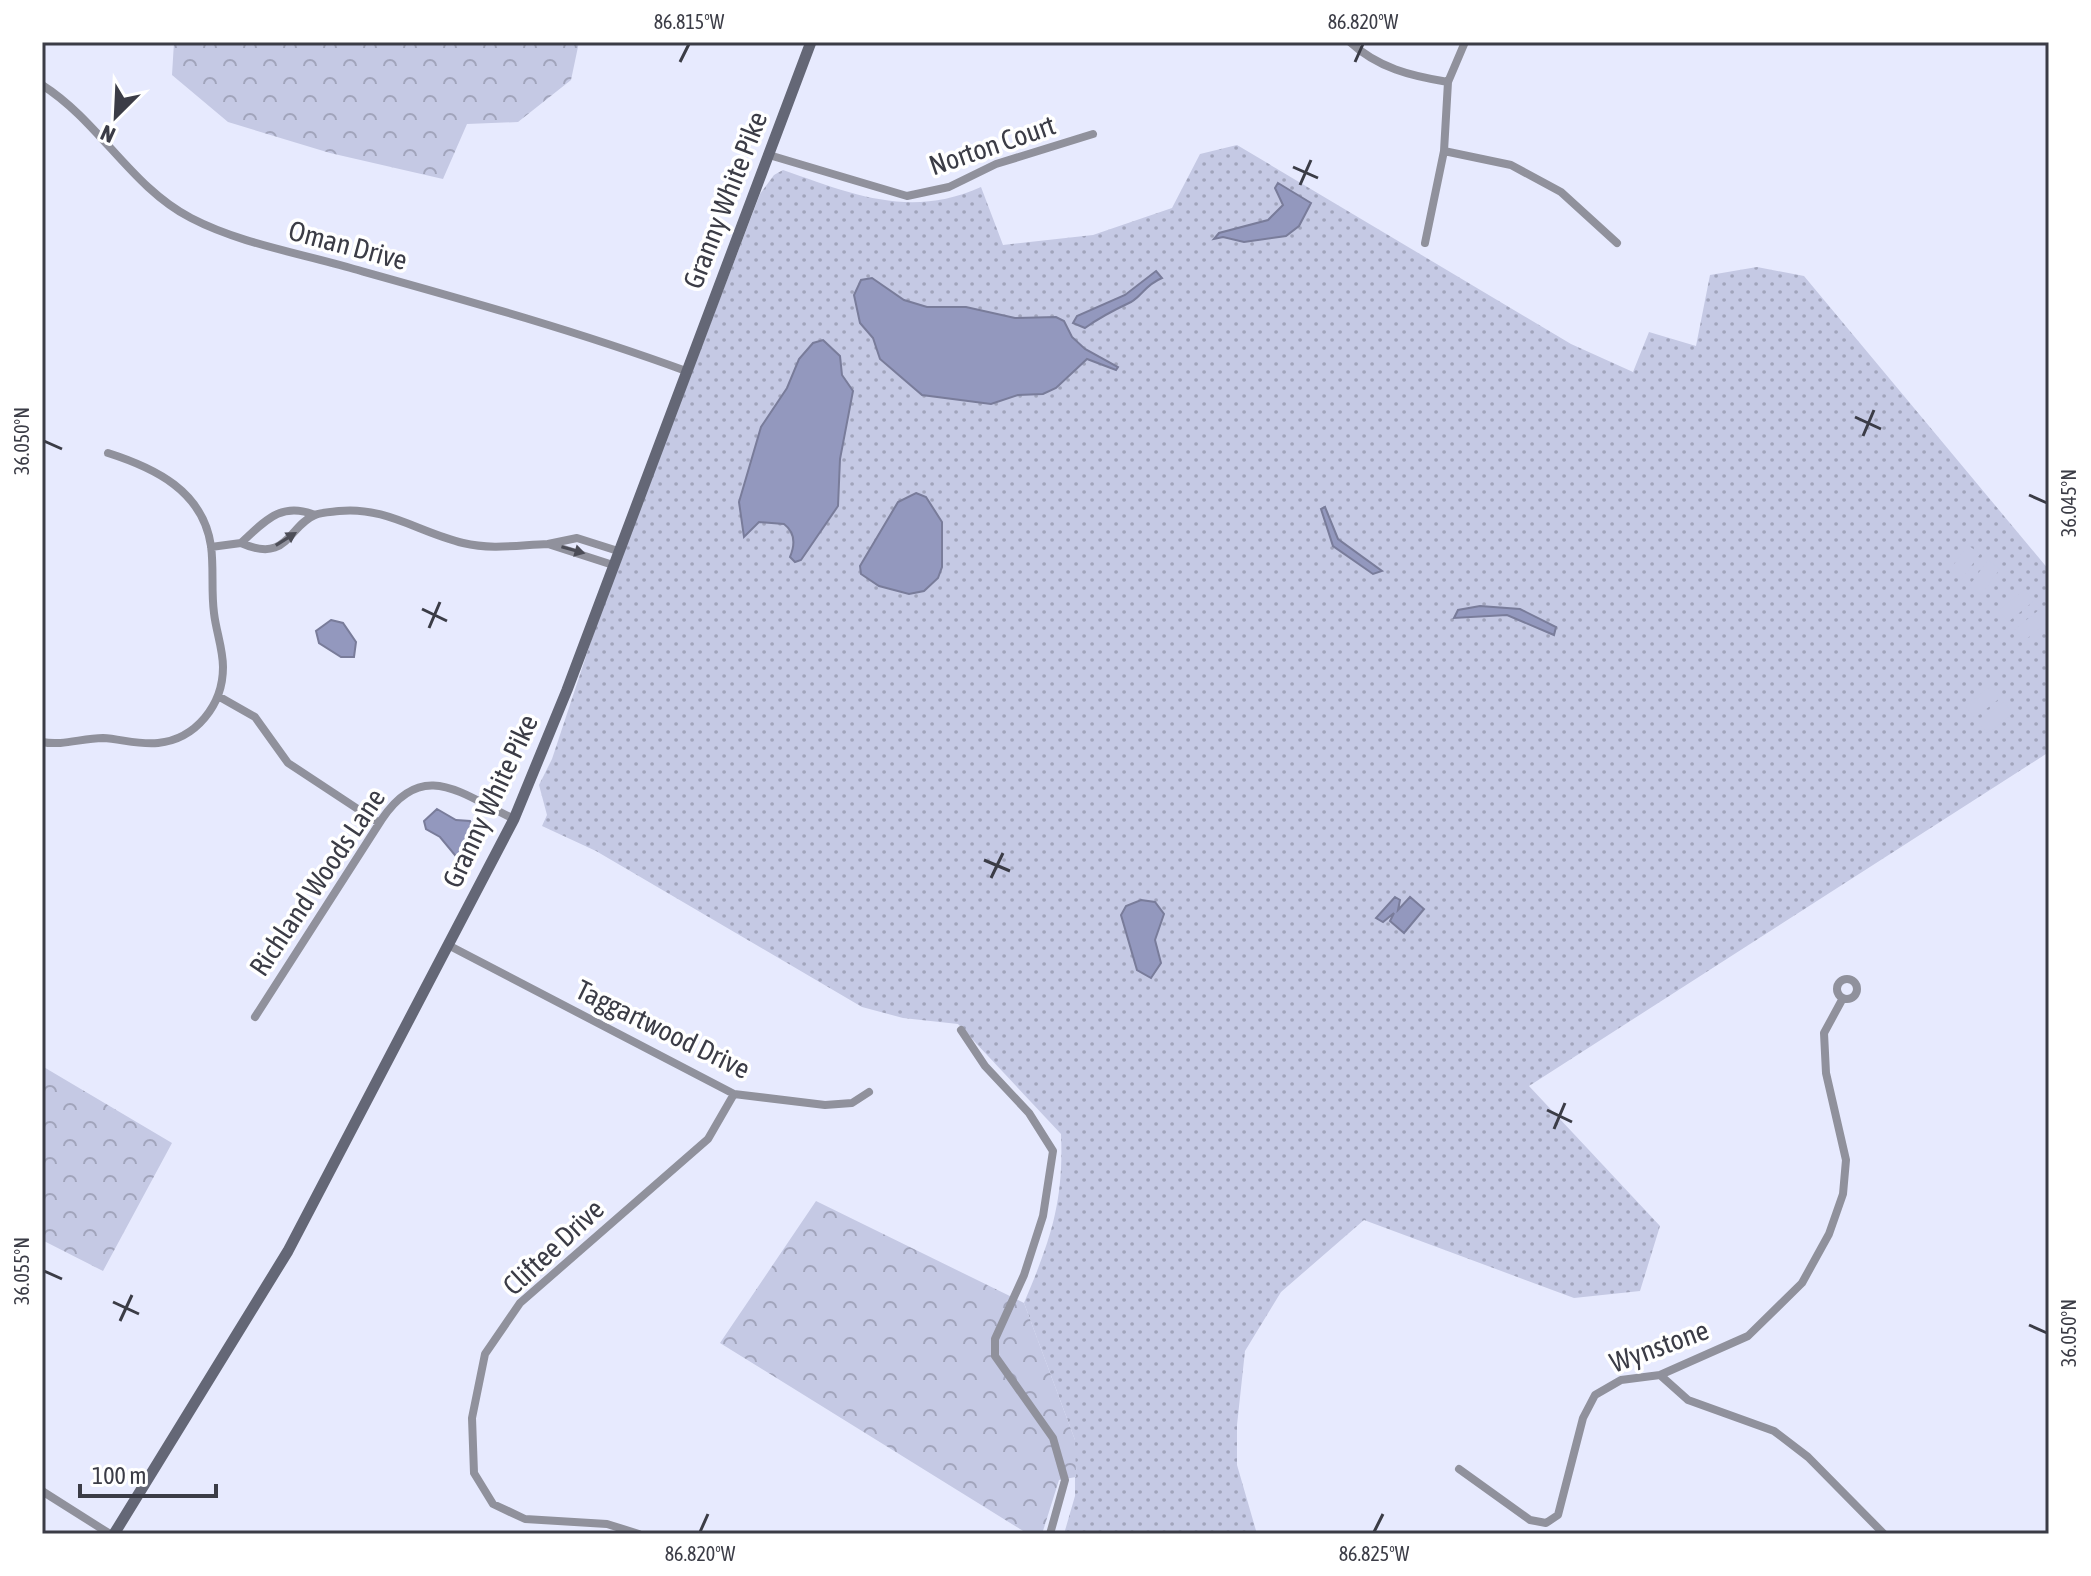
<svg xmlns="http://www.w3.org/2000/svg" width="2091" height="1576" font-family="'Asap Condensed',sans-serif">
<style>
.green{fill:url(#green-dots)}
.forest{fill:url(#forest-crowns)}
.pitch{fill:#c5c9e4}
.water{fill:#9398be;stroke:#797c9a;stroke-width:2}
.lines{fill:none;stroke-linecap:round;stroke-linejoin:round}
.minor{stroke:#90919c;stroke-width:8}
.secondary{stroke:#646776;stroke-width:11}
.oneway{fill:#4c4d57}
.ticks{fill:none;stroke:#3b3c46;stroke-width:3}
.labels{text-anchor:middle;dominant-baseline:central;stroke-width:7;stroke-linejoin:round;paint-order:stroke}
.street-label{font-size:28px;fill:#3b3c46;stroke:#fff}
.neatline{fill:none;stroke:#3b3c46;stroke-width:3}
.ticks-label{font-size:20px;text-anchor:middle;fill:#3b3c46}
</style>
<defs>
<pattern id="green-dots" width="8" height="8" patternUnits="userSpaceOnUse" patternTransform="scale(2)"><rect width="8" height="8" fill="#c5c9e4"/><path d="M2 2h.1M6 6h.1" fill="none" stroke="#a1a4bb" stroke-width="1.8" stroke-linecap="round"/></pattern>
<pattern id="forest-crowns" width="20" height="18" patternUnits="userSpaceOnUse" patternTransform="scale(2)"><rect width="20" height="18" fill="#c5c9e4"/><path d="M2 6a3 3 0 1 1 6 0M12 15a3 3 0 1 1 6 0" fill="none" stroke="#a1a4bb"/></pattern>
</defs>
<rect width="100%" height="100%" fill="#e7eafe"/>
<path class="green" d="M1237,145L1571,344L1633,372L1649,332L1696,346L1710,275L1757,267L1804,276L2049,570V752L1529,1086L1660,1226L1640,1291L1574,1298L1364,1220L1281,1292L1245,1351L1237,1425V1465L1257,1534H1064L1075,1496V1440L1024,1303C1050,1241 1064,1203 1061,1134L958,1024L903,1018L862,1007L596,851L542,826L547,815L539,785L552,759L604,602L760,194L774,175L783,170C852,194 910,219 981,187L1003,245L1093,235L1172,208L1200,154Z"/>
<path class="forest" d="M174,42H579L571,80L518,122L467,124L443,179L330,153L228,122L172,75Z
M42,1066L172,1143L103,1271L42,1240Z
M816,1201L1024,1303L1075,1440L1076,1477L1059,1480L1042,1534H1028L720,1343Z"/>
<path class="pitch" d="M1968,545L1980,554L1961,580L1949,571Z
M1988,560L2000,569L1981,595L1969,586Z
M2024,590L2034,601L2008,622L1999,610Z
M2040,609L2049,621L2024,641L2014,630Z
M1991,686L2000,698L1975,718L1965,706Z
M2003,702L2013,713L1988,734L1978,722Z"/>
<path class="water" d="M1278,183L1311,203L1299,226L1286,236L1244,242L1223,237L1214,239L1219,233L1268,220L1283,205L1275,188Z
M1156,271L1162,278C1145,285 1142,296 1131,302C1114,310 1100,317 1085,328L1073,323L1077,316L1125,295Z
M872,278L904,300L927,307H966L1015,318L1056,317L1064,321L1072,337L1085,349L1118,367L1116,370L1087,359L1056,388L1043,394L1018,395L991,404L922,395L880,359L873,338L860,323L854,295L861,280Z
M823,340L840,356L842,375L853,391L840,459L838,506L801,560L795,562L790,557C795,545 796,533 784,524L759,522L744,537L739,502L761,427L787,388L799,359L813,343Z
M916,493L926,497L942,522V567L938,578L924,591L909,594L879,586L861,574L860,566L898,502Z
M1325,507L1338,539L1382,571L1373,574L1333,546L1321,509Z
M1480,606L1520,609L1556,627L1554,635L1507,615L1454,618L1458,610Z
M331,620L343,623L356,642L354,657H341L319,643L316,631Z
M437,809L456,820L470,821L473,829L479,825L482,827L466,860H459L440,837L426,829L424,821Z
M1395,897L1400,900L1398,910L1410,897L1424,909L1404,933L1390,921L1394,913L1383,922L1376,918Z
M1141,900L1155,902L1164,914L1155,940L1161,963L1151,978L1137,970L1121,915L1126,906Z"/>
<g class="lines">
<path class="minor" d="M1350,42C1378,68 1411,76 1448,82
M42,85C99,121 131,187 191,218C241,244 300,253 354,269C465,300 577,331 686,371
M1444,151L1511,165L1561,192L1617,243
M769,155L907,196L949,187L996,164L1093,134
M1425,243L1444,151L1448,82L1465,42
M315,515C281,501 265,521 241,543C288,564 288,526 315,515C322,512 332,512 339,511C385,506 420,533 463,543C492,550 519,545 548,544
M211,547L241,543
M613,565L548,544L577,538L618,551
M218,696L255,717L288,763L379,823
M42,742C63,746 82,738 103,738C121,739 139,745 158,743C196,739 223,705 223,667C223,649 216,631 214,613C211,591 214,568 211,546C203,491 155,468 108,453
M448,945L734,1094L825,1105L852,1103L869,1092
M1837 989a10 10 0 1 1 20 0a10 10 0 1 1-20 0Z
M255,1017L382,819C423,758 461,794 514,819
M961,1030L985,1066L1029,1113L1053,1151L1043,1216L1024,1275L995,1339V1356L1053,1438L1065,1480L1050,1534
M1660,1375L1688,1400L1774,1431L1808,1457L1884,1534
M1459,1469L1530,1520L1546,1523L1558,1515L1583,1418L1595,1395L1621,1380L1660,1375L1748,1336L1802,1283L1829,1234L1843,1194L1846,1160L1826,1073L1824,1033L1843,998
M42,1491L110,1534
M639,1534L607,1524L525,1519L493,1504L474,1473L472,1418L485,1354L520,1303L708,1139L734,1094"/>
<path class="secondary" d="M114,1534L288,1251L514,819L567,690L811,42"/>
</g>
<defs><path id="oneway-solid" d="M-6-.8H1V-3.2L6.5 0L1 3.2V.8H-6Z" transform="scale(2)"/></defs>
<g class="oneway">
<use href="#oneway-solid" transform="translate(286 539) rotate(-32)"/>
<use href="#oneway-solid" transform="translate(573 550) rotate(16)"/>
</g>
<path class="ticks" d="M680,62L689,44M1355,62L1363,44M1293,167L1318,178M1300,185L1311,160M1855,417L1881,429M1863,436L1874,410M44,441L62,449M2029,495L2047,503M422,609L447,621M429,628L440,602M984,860L1010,871M991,878L1003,853M1547,1110L1572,1122M1554,1129L1565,1103M44,1271L62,1279M113,1302L139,1314M120,1321L132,1295M2029,1325L2047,1333M700,1532L708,1514M1374,1532L1383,1514"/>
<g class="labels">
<g class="street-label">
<text transform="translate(992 145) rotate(-19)">Norton Court</text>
<text transform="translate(725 200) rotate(-69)">Granny White Pike</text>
<text transform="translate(348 245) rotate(15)">Oman Drive</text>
<text transform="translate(490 801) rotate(-65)">Granny White Pike</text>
<text transform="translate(317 882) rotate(-56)">Richland Woods Lane</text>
<text transform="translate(663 1029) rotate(26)">Taggartwood Drive</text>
<text transform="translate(553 1247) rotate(-43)">Cliftee Drive</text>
<text transform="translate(1659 1346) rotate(-20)">Wynstone</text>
</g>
</g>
<rect width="2091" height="1576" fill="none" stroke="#ffffff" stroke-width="88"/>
<g transform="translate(116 116) rotate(204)" stroke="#ffffff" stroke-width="6" paint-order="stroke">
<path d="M0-6L14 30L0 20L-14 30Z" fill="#3b3c46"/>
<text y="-12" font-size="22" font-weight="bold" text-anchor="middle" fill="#3b3c46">N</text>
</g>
<path d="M80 1484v12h136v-12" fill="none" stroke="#3b3c46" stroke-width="4"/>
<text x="92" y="1484" font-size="24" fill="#3b3c46" stroke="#ffffff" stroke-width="6" paint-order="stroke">100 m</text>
<rect x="44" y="44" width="2003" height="1488" class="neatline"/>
<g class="ticks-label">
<text x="689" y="29">86.815°W</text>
<text x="1363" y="29">86.820°W</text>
<text transform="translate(22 441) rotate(-90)" y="7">36.050°N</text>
<text transform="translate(2069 503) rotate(-90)" y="7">36.045°N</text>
<text transform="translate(22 1271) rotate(-90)" y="7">36.055°N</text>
<text transform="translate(2069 1333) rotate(-90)" y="7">36.050°N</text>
<text x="700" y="1561">86.820°W</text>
<text x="1374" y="1561">86.825°W</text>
</g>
</svg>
